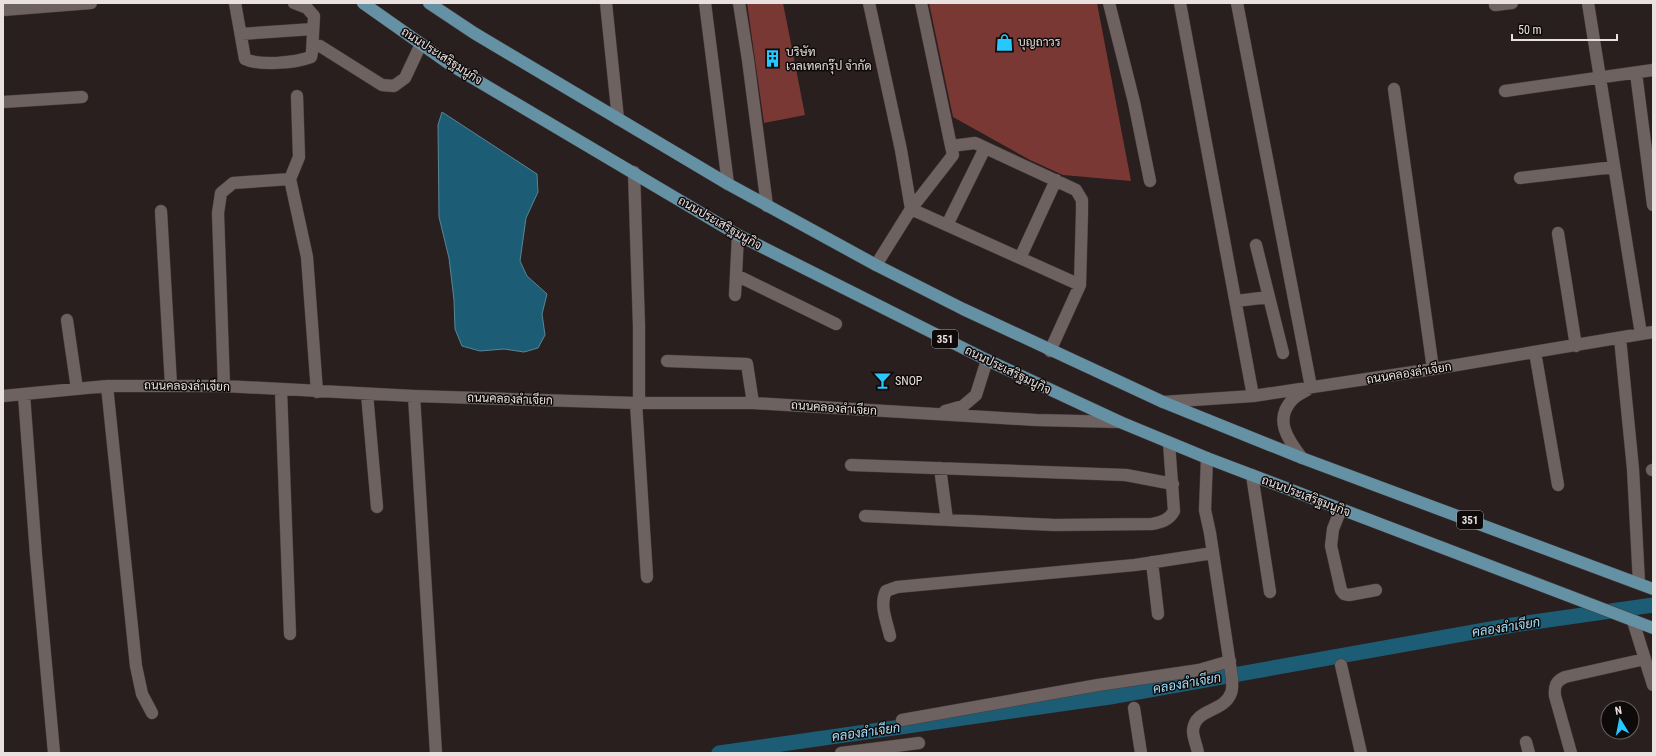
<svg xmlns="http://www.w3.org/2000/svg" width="1656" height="756" font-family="'Roboto Condensed',Sarabun,sans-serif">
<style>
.water{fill:#1c5d75;stroke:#598595}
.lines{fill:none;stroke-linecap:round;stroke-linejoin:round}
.canal{stroke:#1c5d75;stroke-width:15}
.building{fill:#793834}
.minor-casing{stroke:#453d3c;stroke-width:13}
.major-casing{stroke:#453d3c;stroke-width:13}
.minor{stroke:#6e6260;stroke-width:12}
.major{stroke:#6591a5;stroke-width:12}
.labels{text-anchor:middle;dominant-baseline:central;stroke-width:3;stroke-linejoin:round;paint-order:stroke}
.shield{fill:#0f0a0a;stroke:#a7a0a0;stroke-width:1}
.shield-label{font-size:11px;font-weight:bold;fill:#e8e1e0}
.poi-label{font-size:12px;fill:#e8e1e0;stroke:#0f0a0a;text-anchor:start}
.street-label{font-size:12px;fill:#e8e1e0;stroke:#0f0a0a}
.water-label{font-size:13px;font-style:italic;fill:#a2e0fc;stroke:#0f0a0a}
</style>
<rect width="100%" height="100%" fill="#291f1e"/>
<path class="water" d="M442,112L537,174L538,192L526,218L520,261L527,276L547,294L542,314L545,335L538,348L524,352L504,349L480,351L462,346L455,329L454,300L449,258L439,217L438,125Z"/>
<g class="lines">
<path class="canal" d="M719,753L1110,697L1513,625L1653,605"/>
</g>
<path class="building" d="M747,3H783L805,115L764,123Z
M929,3H1097L1131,181L1063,175L1030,160L953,117Z"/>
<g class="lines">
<defs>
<path id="minor" d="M235,3L245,59C260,66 294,63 311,57L312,52L314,16L307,8L294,3
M606,3L618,119
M705,3L728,184
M739,3L748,60L767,206
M869,3L901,150L911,209L1080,285
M921,3L951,146
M1109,3L1134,102L1150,181
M1180,3L1253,396
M1237,3L1311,387
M1588,3L1641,334
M1495,5L1512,3
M3,10L91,3
M241,34L313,29
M320,46L382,85L394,86L405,78L421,44
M1636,73L1653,205
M1394,89L1433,369
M1505,91L1653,70
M297,96L299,157L290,179L307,257L317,392
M3,102L82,97
M634,172L639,326V403
M1520,178L1614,167
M161,211L171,385
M947,225L985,148
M1558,233L1576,346
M1256,245L1283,353
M1020,258L1056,180
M876,265L911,209L953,155L951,146L975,143L1076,190L1082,200V212L1080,285L1050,351
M736,275L836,324
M735,295L738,235
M1236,301L1269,297
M67,320L77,389
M1620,338L1633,469L1639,583
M1535,352L1558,485
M667,361L747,364L753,403
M107,386L136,666L142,694L152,713
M224,386L218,213L221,193L233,183L290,179
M281,390L290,634
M367,394L377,507
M24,395L36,555L54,753
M3,396L107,386H224L414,396L636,403H753L1036,420L1120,422
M414,396L436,753
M1163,402L1253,396L1433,369L1653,332
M636,403L647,577
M945,411L963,406L976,395L987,360
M1302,458C1288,440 1273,419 1293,399C1297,395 1302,393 1307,390
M851,465L1126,475L1173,484
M940,468L947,520
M1652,470H1653
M1252,475L1270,592
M1341,509L1333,529L1331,546L1341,590L1344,594L1349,595L1376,590
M865,516L1055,525L1152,524C1162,522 1169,520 1174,511L1169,443
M1152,562L1158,614
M1633,621L1653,685
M890,636C887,622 879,605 886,591L897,587L1135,565L1213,553
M1341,665L1361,753
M1134,708L1141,753
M902,720L1098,685L1199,670L1230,661
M1526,742L1529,753
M841,753L919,743
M1198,753C1197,746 1193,738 1193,731C1194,708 1224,713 1231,693C1233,689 1232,682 1232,678L1210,533L1205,510L1207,458
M1571,753L1555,696C1554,686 1556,681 1565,677L1645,659"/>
<path id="major" d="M363,3L451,65L738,235L987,360L1120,422L1207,458L1653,628
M429,3L474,33L728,184L876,265L963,309L1163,402L1302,458L1653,589"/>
</defs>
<use href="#minor" class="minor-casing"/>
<use href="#major" class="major-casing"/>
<use href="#minor" class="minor"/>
<use href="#major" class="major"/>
</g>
<defs>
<symbol id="shop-bare" viewBox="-9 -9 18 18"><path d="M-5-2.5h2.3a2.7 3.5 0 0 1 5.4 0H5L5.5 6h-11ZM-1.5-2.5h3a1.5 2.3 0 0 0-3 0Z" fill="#27c8ff" stroke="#0f0a0a" stroke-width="2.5" paint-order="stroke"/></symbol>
<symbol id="building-bare" viewBox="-9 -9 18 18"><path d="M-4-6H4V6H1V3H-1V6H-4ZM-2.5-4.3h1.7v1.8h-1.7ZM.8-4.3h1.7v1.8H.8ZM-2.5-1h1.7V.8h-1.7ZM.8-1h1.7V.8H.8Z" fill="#27c8ff" stroke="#0f0a0a" stroke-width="2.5" paint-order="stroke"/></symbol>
<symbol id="bar-bare" viewBox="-9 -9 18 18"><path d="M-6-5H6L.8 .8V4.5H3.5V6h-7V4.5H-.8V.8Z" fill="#27c8ff" stroke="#0f0a0a" stroke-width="2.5" paint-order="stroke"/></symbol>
</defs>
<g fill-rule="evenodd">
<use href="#shop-bare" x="992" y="30" width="25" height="25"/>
<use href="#building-bare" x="760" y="46" width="25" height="25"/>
<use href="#bar-bare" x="870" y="368" width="25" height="25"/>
</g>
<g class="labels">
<g class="shield">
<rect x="932" y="330" width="26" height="18" rx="3"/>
<rect x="1457" y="511" width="26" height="18" rx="3"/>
</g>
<g class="shield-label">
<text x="945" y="339">351</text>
<text x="1470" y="520">351</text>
</g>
<g class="poi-label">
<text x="1018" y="42">บุญถาวร</text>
<text x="786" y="52">บริษัท<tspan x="786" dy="14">เวลเทคกรุ๊ป จำกัด</tspan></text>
<text x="895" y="381">SNOP</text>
</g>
<g class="street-label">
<text transform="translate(442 56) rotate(33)">ถนนประเสริฐมนูกิจ</text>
<text transform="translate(720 223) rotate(30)">ถนนประเสริฐมนูกิจ</text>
<text transform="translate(1008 370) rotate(26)">ถนนประเสริฐมนูกิจ</text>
<text transform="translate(1409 373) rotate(-9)">ถนนคลองลำเจียก</text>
<text transform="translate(187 386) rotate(1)">ถนนคลองลำเจียก</text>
<text transform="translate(510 399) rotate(2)">ถนนคลองลำเจียก</text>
<text transform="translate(834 408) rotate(4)">ถนนคลองลำเจียก</text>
<text transform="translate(1306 496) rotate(21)">ถนนประเสริฐมนูกิจ</text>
</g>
<g class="water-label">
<text transform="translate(1506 627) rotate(-9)">คลองลำเจียก</text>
<text transform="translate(1187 683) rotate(-10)">คลองลำเจียก</text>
<text transform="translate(866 732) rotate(-8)">คลองลำเจียก</text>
</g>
</g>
<rect width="1656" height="756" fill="none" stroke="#e8e1e0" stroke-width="8"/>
<g transform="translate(1620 720) rotate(350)"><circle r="19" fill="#0f0a0a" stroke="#666060"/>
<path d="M0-3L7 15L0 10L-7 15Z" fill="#27c8ff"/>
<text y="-6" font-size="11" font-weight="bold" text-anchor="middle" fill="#e8e1e0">N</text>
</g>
<path d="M1512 34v6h105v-6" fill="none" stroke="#e8e1e0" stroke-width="2"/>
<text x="1518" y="34" font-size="12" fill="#e8e1e0" stroke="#0f0a0a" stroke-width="3" paint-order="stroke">50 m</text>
</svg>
